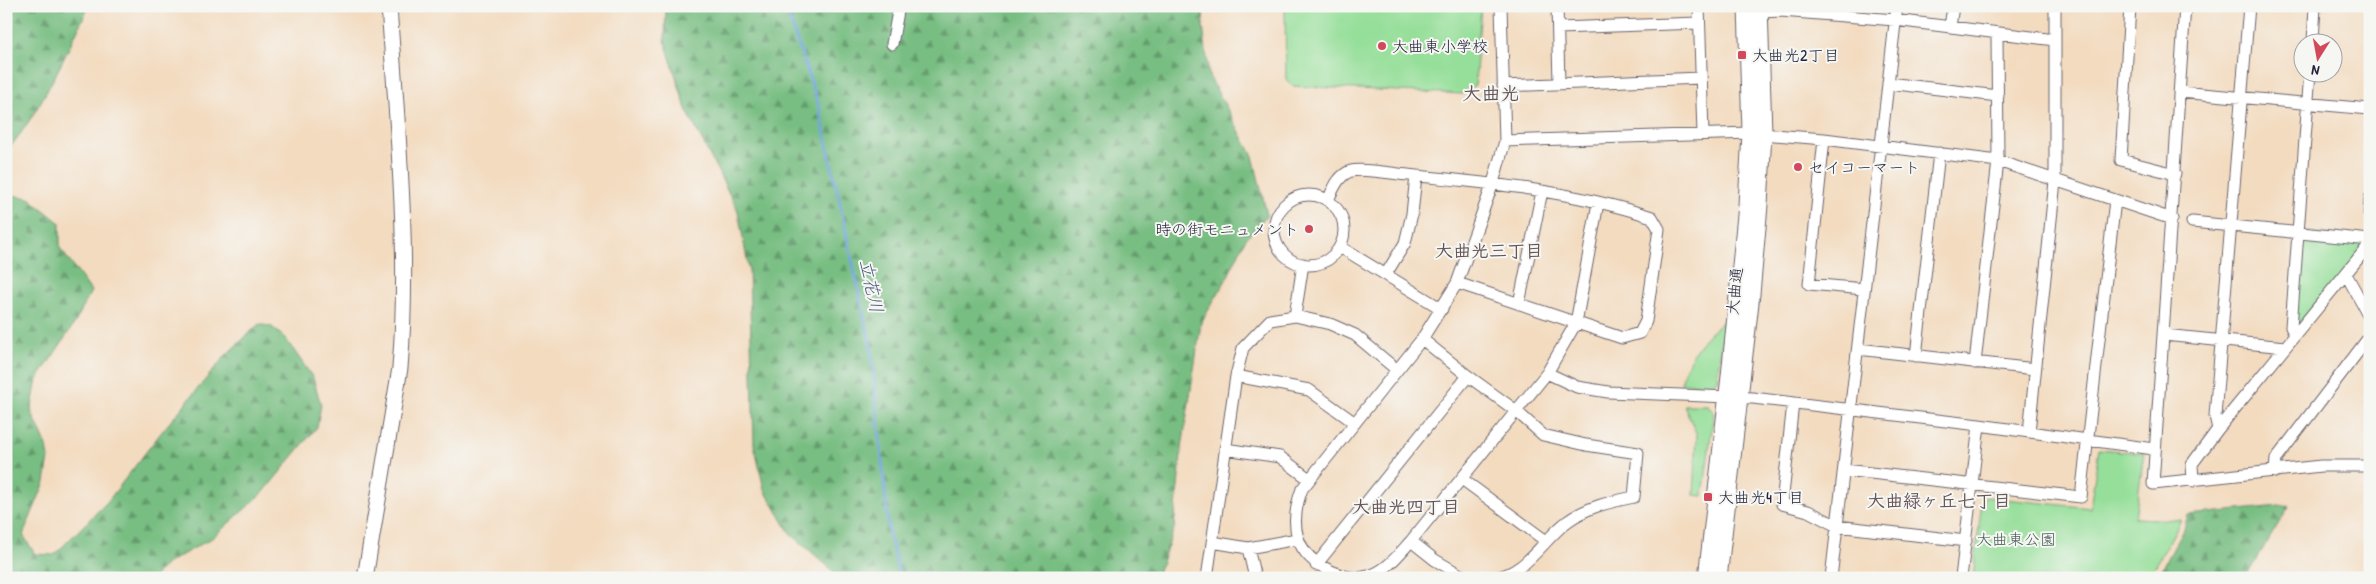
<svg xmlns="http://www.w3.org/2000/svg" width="2376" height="584" font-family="'Patrick Hand','Klee One',sans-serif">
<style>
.green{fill:#96df9a;stroke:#5c806a}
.forest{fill:url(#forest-firs);stroke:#4d705e}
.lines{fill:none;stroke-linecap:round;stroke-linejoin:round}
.stream{stroke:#74a5df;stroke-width:3}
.street-casing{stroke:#6b636a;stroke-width:13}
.secondary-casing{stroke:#6b636a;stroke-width:17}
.street{stroke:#fff;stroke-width:11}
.secondary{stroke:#fff;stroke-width:15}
.poi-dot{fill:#d1495b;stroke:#f6f6f2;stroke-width:2}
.labels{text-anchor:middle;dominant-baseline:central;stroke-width:4;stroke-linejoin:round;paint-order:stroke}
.poi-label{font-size:16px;fill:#22223b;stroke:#f6f6f2;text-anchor:start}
.street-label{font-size:16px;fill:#22223b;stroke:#f6f6f2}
.park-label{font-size:16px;fill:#455b58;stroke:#f6f6f2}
.neighbourhood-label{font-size:18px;font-weight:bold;fill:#655458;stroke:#f6f6f2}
.water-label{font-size:18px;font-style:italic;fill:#43567d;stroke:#f6f6f2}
.quarter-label{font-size:19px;font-weight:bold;fill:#655458;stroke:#f6f6f2}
</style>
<defs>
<pattern id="forest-firs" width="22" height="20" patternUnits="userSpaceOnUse" patternTransform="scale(1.25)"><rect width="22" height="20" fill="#78be82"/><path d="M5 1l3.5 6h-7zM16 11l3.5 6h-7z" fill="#629a6c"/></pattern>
</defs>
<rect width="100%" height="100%" fill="#f6f6f2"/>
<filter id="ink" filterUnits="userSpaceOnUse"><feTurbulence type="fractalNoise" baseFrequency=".02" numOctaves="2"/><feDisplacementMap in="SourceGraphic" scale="10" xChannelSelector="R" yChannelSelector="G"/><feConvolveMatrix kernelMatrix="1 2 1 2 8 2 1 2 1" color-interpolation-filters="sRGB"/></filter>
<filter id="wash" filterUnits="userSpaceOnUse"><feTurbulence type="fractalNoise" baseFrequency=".0096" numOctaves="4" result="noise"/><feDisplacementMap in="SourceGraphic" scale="20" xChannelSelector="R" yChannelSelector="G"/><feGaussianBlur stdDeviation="1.12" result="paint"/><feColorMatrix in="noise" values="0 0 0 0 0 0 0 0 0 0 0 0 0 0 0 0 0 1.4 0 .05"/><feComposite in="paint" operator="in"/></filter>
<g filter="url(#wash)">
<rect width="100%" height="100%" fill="#f3dbc0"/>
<path class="green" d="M1285,6H1481L1475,85L1463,94L1292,86L1286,79Z
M2298,231L2370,240L2295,335Z
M1724,321L1717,380L1711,385L1681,383C1688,357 1702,337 1724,321Z
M1684,405H1708L1714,412L1703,496L1694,495L1697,435Z
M2099,449L2144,453L2135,518L2181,520L2149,578H1973L1982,500L1986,497L2090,508Z"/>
<path class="forest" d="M6,6H89C65,55 42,110 6,152Z
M666,6H1204L1203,26L1209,76L1253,156L1267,215L1245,240L1227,278L1201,323L1181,455L1174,529L1156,578H841L790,533L764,489L754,444L749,271L738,211L686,109L665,41Z
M6,194L29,198L60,223V248L91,291L76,321L37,380L31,411L47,446L49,458L45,482L23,535L35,554L54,555L108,501L160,434L226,355L259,324L272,327L286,339L313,378L321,405L317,427L263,493L212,538L166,564L153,578H6Z
M2290,505L2245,578H2157L2184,529L2188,515Z"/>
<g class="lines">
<path class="stream" d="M785,6L819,106L871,348L889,533L900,578"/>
</g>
</g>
<g filter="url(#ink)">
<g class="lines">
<defs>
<path id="street" d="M1501,6L1505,141L1493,183L1457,283L1422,339L1302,489C1289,524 1294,555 1331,571C1343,576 1354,580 1368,576C1386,572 1399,554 1411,541L1547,373L1576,323L1598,203
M1557,6L1559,83
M1699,6L1703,134
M2130,6L2121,160L2175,174
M2185,6L2153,484L2321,466H2370
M1761,12L1781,11L1895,20L2055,40
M1950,27L1953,6
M1558,28L1699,23
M2313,42L2315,6
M892,44L899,6
M1888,83L1998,96
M1503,86L1701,78
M2180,92L2370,109
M1824,139L1809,284L1864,289
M1505,141L1750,133L1824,139L1998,161L2172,219
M1274 230a35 35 0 1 1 70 0a35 35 0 1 1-70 0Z
M1328,200C1333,190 1338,175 1351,171C1362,168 1395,174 1408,175C1490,183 1573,191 1652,217L1659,229L1646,321L1640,333L1622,338L1457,283
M2369,213L2370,198
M2192,222L2370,240
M1340,247L1442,309
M1386,274L1405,243L1412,214L1416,176
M2346,274L2370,318
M1519,304L1542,191
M1295,316L1303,264
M2164,335L2285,347
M2295,335L2291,327L2310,72
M1422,339L1468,376L1515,410L1543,435L1586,445L1638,453L1634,497C1610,502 1589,506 1568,521C1543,539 1526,575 1492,578
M1858,349L2035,369
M1916,356L1939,153
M1975,363L1998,161L1997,33
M1547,373L1577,387L1608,392L1753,398L1979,425L2154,449
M1236,376L1309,390L1355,423
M1793,403L1782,504L1808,511L1837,526L1966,541
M2218,429L2215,416L2249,6
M2029,432L2055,181V6
M1225,449L1280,457L1309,479
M1844,470L2081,497L2115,200
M2275,472L2276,459L2370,336
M1462,479L1546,541
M2193,481L2192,464L2218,429L2370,244
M1411,541L1435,560L1466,578
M1212,542L1248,548L1297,539
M1248,548L1255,578
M1316,565L1468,376
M1207,578L1236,376L1243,348L1270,320L1295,316L1330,324L1355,335L1397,370
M1831,578L1897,6
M1961,578L1979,425"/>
<path id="secondary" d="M365,578L400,368C410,247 397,127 389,6
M1706,578L1729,376L1746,205L1750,133L1746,6
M1719,578L1752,294L1760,205L1764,133L1760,6"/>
</defs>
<use href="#street" class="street-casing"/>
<use href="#secondary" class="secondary-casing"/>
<use href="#street" class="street"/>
<use href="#secondary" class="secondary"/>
</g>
</g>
<g class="poi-dot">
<circle cx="1382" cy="46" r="5"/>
<rect x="1737" y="50" width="10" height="10" rx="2.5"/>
<circle cx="1798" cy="167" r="5"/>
<circle cx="1309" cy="229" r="5"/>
<rect x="1703" y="492" width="10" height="10" rx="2.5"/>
</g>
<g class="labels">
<g class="poi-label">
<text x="1392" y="46">大曲東小学校</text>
<text x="1752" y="55">大曲光2丁目</text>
<text x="1808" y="167">セイコーマート</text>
<text x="1299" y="229" text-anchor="end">時の街モニュメント</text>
<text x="1718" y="497">大曲光4丁目</text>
</g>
<g class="street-label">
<text transform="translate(1734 291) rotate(-84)">大曲通</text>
</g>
<g class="park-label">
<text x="2016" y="539">大曲東公園</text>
</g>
<g class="neighbourhood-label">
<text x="1489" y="250">大曲光三丁目</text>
<text x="1939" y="500">大曲緑ヶ丘七丁目</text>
<text x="1406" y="506">大曲光四丁目</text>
</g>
<g class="water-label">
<text transform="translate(872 286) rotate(78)">立花川</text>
</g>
<g class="quarter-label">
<text x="1491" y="93">大曲光</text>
</g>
</g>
<rect width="2376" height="584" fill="none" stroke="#f6f6f2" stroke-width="25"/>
<g transform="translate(2318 58) rotate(191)"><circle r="24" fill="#f6f6f2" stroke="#a1a1a9"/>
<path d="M0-4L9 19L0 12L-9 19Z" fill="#d1495b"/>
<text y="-8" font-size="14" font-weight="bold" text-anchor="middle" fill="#22223b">N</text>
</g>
</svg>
